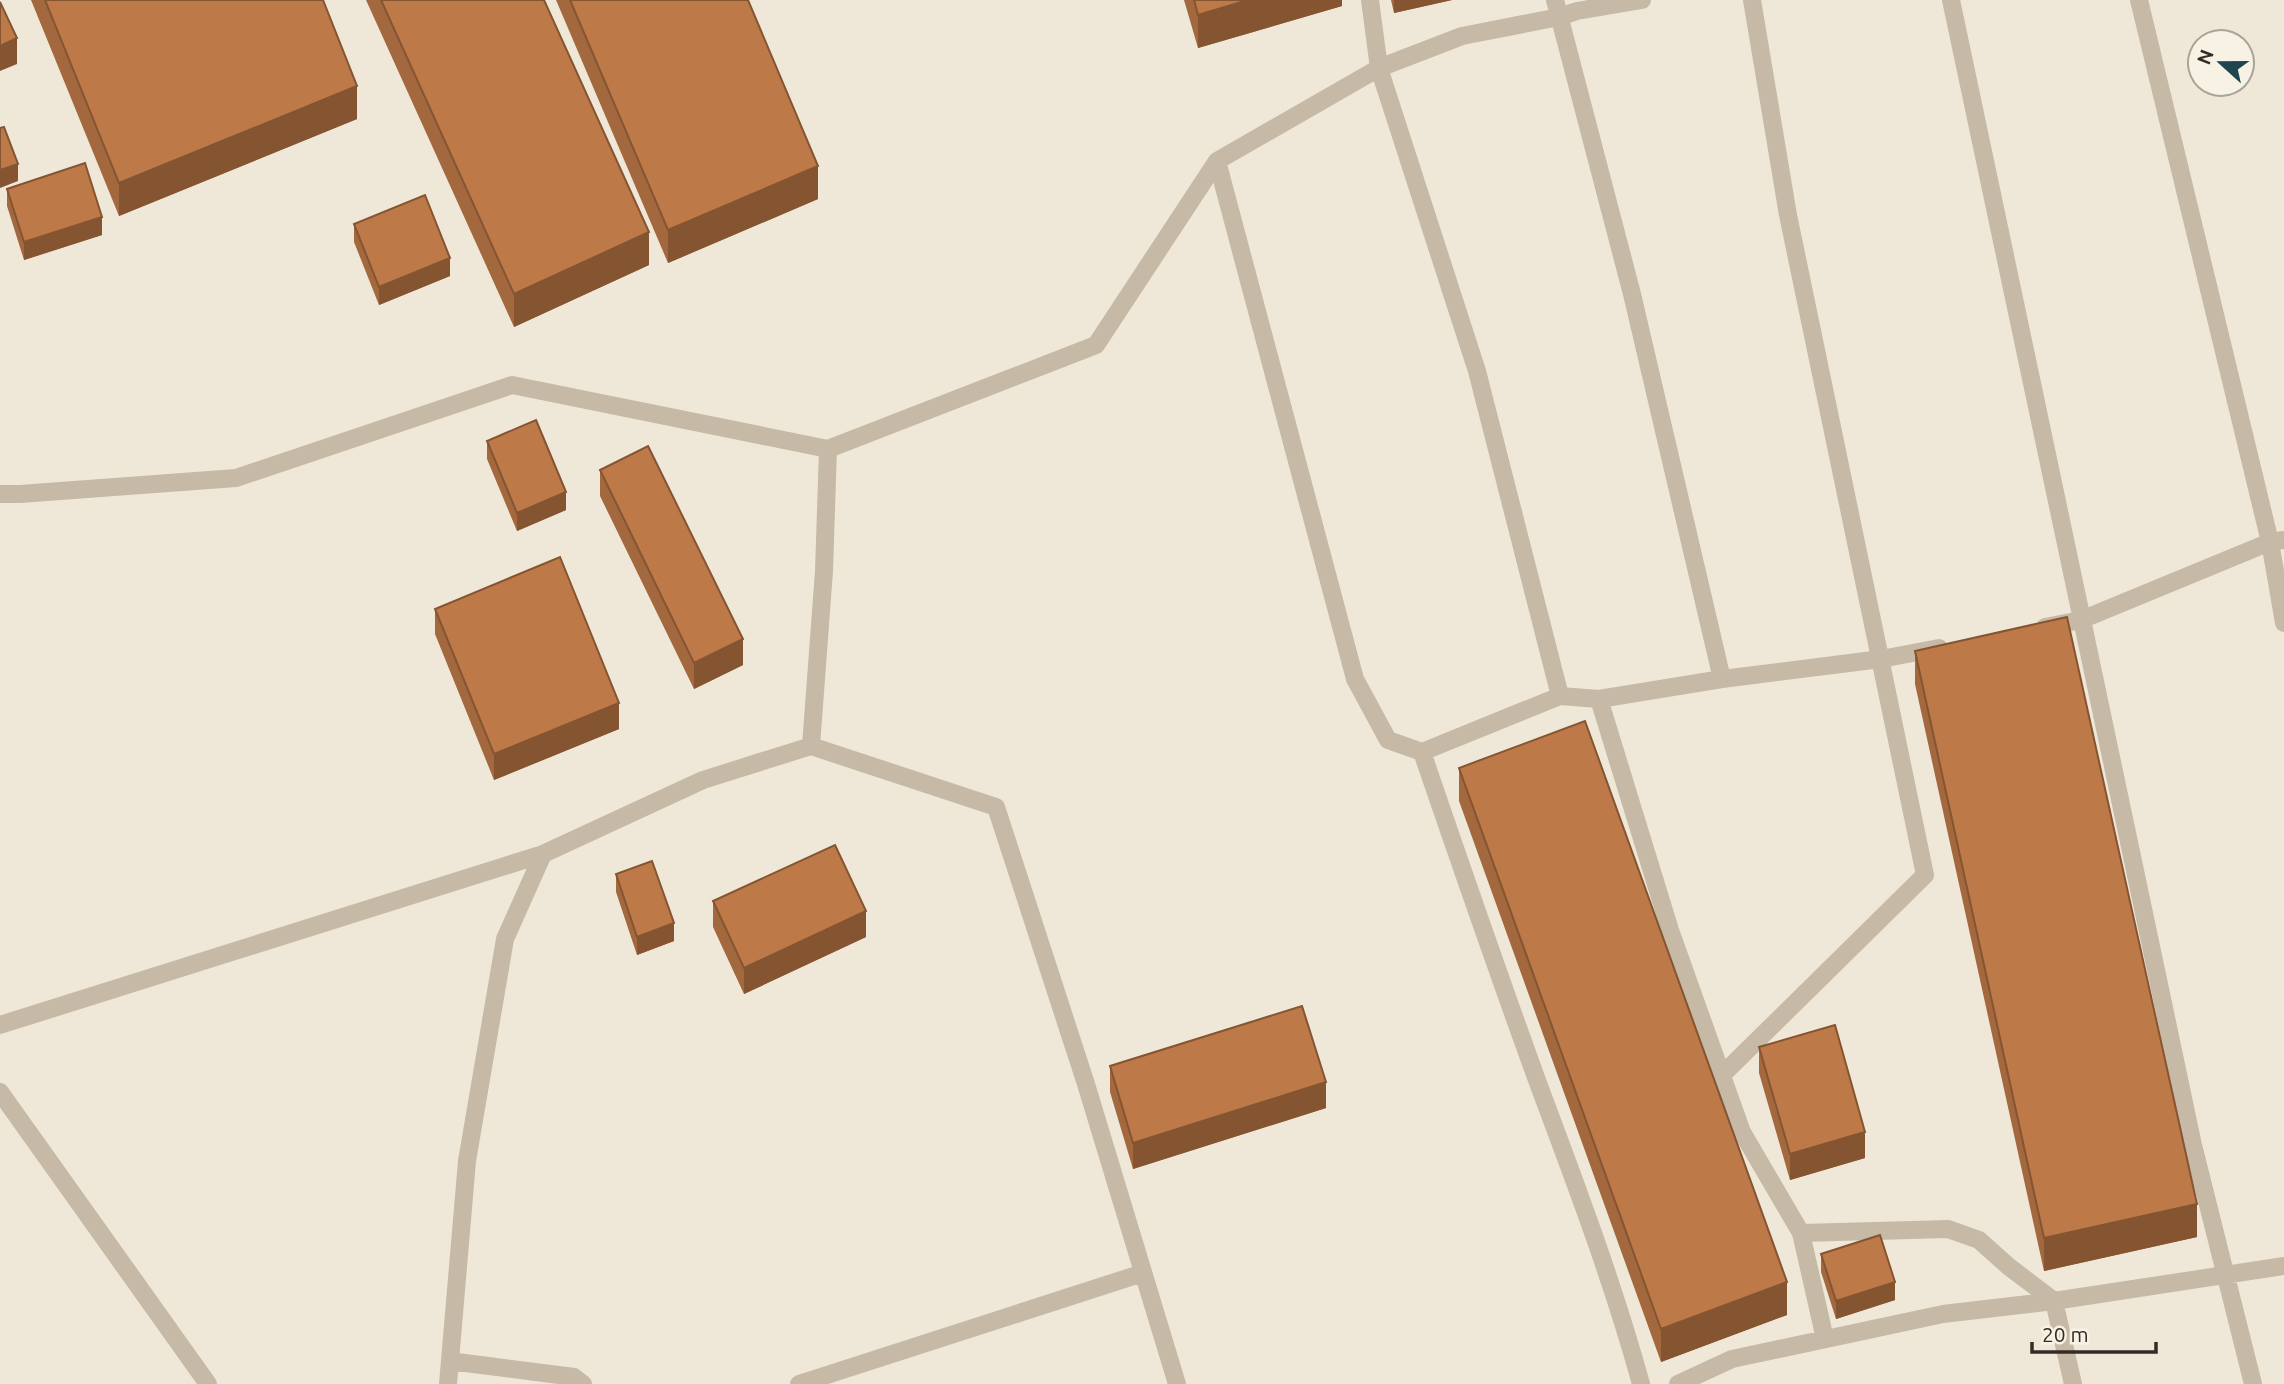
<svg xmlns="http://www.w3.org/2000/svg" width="2284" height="1384" font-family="Ubuntu,sans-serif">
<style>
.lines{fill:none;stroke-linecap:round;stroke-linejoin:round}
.minor{stroke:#c6baa6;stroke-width:18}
.wall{fill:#a3683e}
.shaded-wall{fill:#855532}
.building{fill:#be7948;stroke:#855532;stroke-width:2}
</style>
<rect width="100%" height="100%" fill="#efe8d9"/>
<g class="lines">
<path class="minor" d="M1370,0L1379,68L1477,371L1560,696
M1555,0L1632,294L1722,679
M1951,0L2193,1145L2253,1384
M2139,0L2270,542L2284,623
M1217,161L1355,679L1388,740L1422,752L1560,696L1599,699L1722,679L1881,659L1939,648
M0,494H20L236,478L512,385L828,449L1096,345L1217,161L1379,68L1462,36L1559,17L1577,11L1642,0
M2045,627L2081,620L2270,542L2284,540
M1599,699L1670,930L1742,1132L1801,1233L1825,1339
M811,746L996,807L1086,1084L1177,1384
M1422,752C1460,863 1498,973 1538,1083C1575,1182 1613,1282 1641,1384
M0,1025L543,854
M1722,1075L1925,875L1788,215L1752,0
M0,1092L208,1384
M1801,1233L1948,1229L1979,1240L2008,1266L2054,1301L2073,1384
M450,1361L574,1377L583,1384
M448,1384L467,1161L505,939L543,854L703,780L811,746L824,571L828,449
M799,1384L1143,1273
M1678,1384L1732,1359L1943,1314L2054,1301L2284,1266"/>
</g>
<path class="wall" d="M31,0H323L357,119L119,216Z
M366,0H544L649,265L514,327Z
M556,0H748L818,199L668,263Z
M1184,0H1342V6L1198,48Z
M1391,0H1452L1394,13Z
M7,189L102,235L24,260L7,206Z
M354,224L450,276L379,305L354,242Z
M487,441L566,510L517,531L487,459Z
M600,470L743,665L694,689L600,496Z
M435,609L619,729L494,780L435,634Z
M1915,651L2197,1237L2044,1271L1915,684Z
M1459,768L1787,1315L1661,1362L1459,801Z
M616,874L674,941L637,955L616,892Z
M713,901L866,937L744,994L713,927Z
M1759,1047L1865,1158L1790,1180L1759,1073Z
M1110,1066L1326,1108L1133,1169L1110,1092Z
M1821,1254L1895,1300L1836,1319L1821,1272Z"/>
<path class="shaded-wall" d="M1248,0H1342V6L1198,48V15Z
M1394,0H1452L1394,13Z
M17,38V64L0,71V46Z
M357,86V119L119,216V183Z
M18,164V181L0,188V170Z
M818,166V199L668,263V230Z
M102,217V235L24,260V242Z
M649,232V265L514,327V294Z
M450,258V276L379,305V287Z
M566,492V510L517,531V513Z
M743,639V665L694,689V663Z
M619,703V729L494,780V754Z
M866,911V937L744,994V968Z
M674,923V941L637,955V937Z
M1326,1082V1108L1133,1169V1143Z
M1865,1132V1158L1790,1180V1154Z
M2197,1204V1237L2044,1271V1238Z
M1787,1282V1315L1661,1362V1329Z
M1895,1282V1300L1836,1319V1301Z"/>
<path class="building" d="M45,0H323L357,86L119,183Z
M381,0H544L649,232L514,294Z
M570,0H748L818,166L668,230Z
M1194,0H1248L1198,15Z
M0,2L17,38L0,46Z
M4,127L18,164L0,170V128Z
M85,163L102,217L24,242L7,189Z
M425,195L450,258L379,287L354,224Z
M536,420L566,492L517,513L487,441Z
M648,446L743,639L694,663L600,470Z
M560,557L619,703L494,754L435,609Z
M2067,617L2197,1204L2044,1238L1915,651Z
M1585,721L1787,1282L1661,1329L1459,768Z
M835,845L866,911L744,968L713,901Z
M652,861L674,923L637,937L616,874Z
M1302,1006L1326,1082L1133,1143L1110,1066Z
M1835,1025L1865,1132L1790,1154L1759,1047Z
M1880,1235L1895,1282L1836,1301L1821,1254Z"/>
<g transform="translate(2221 63) rotate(291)"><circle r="33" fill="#f7f2e4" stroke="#a9a398" stroke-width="2"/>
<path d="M0-5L12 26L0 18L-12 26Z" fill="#1f4551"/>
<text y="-10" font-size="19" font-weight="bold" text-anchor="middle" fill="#332c26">N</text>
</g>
<path d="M2032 1342v10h124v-10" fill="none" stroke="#332c26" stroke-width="3.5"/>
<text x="2042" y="1342" font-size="21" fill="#332c26" stroke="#f7f2e4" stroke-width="5" paint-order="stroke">20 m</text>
</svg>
